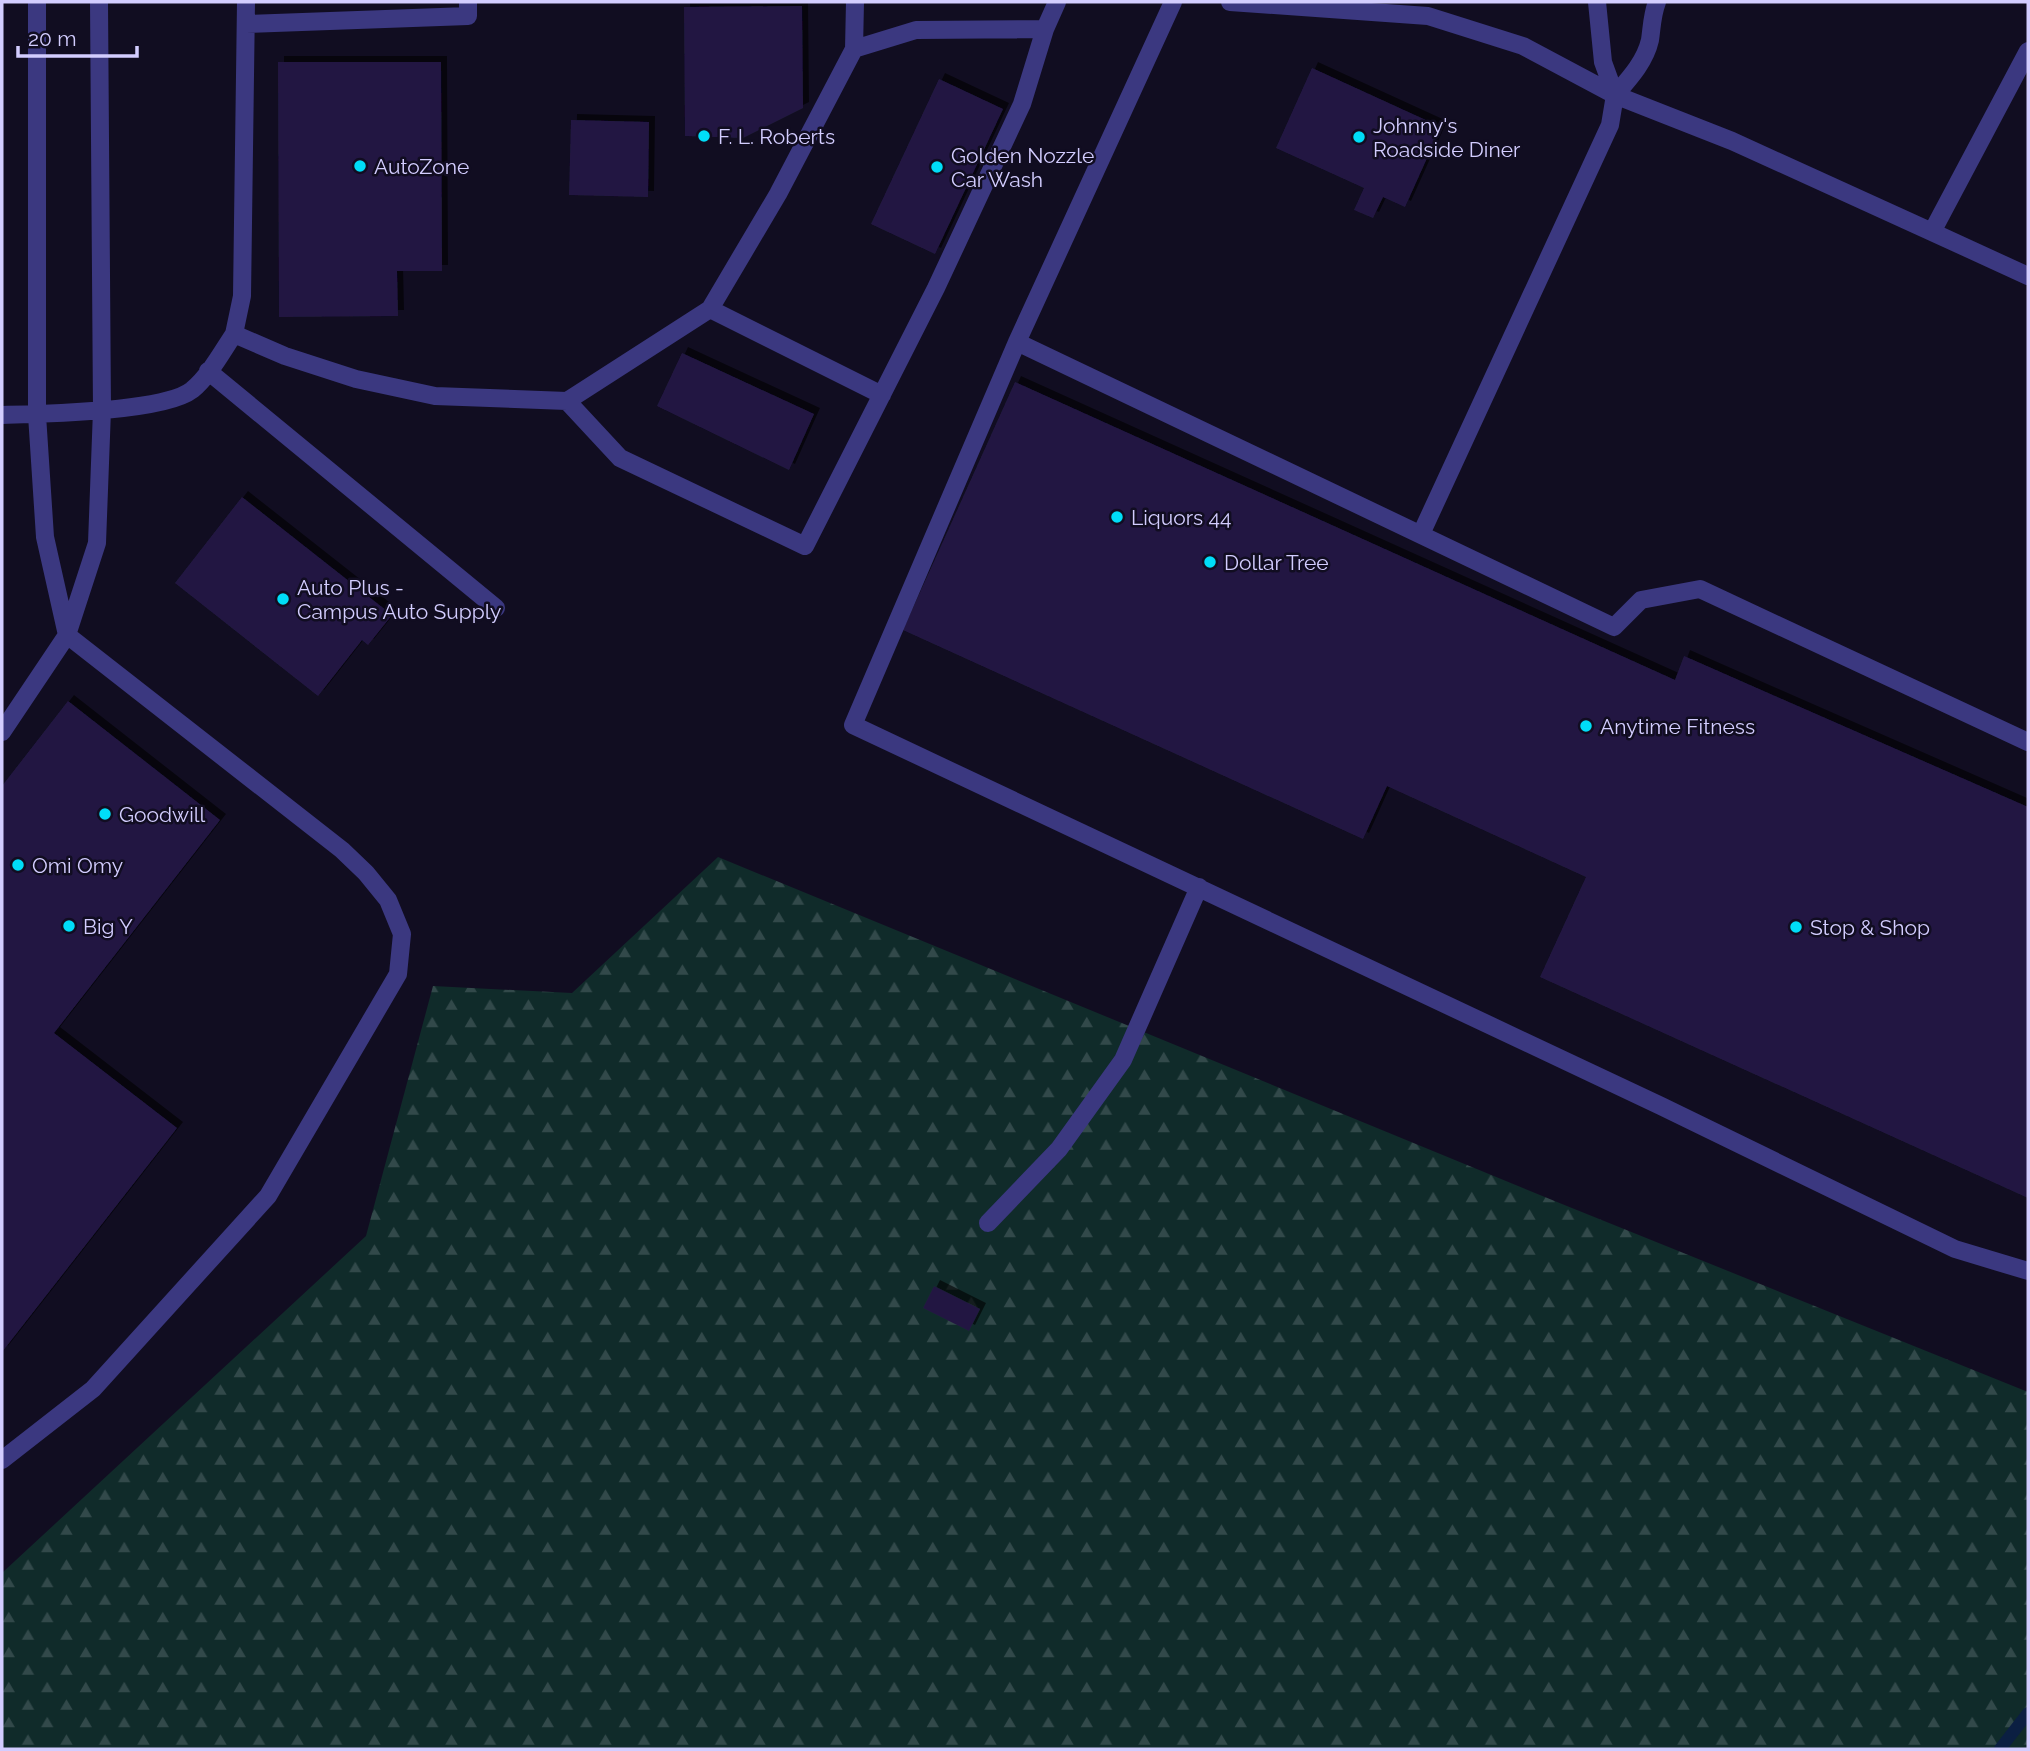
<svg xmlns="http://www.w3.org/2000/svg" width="2030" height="1751" font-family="Raleway,sans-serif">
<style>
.forest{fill:url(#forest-firs)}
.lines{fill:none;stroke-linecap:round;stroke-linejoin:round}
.stream{stroke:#0b1f42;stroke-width:12}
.building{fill:#221942;filter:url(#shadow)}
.lane{stroke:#3b3880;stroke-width:18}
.poi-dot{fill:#00ddf8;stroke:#110d21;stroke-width:2.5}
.labels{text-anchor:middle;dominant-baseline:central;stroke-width:5;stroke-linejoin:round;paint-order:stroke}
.poi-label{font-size:21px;fill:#d3cdff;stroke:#110d21;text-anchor:start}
</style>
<defs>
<pattern id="forest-firs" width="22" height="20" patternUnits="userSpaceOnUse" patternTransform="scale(1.75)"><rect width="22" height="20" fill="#102b2a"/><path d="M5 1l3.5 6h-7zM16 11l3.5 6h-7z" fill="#32494a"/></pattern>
<filter id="shadow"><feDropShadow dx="6" dy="-6" stdDeviation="0" flood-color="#0009"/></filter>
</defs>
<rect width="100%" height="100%" fill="#110d21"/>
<path class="forest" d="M718,857L1562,1204L2028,1392V1749H2V1573L366,1236L433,986L572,993Z"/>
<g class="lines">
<path class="stream" d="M2000,1749L2028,1713"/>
</g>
<path class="building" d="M802,6L803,108L743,138L685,136L684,7Z
M278,62H441L442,271H397L398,316L279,317Z
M1312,68L1441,127L1405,207L1383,197L1373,218L1354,210L1364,188L1276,148Z
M939,79L1003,109L935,254L871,224Z
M571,120L649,122L648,197L569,195Z
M682,353L814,414L789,470L657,406Z
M1015,382L1675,680L1684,656L2028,807V1198L1540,977L1586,877L1387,786L1363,839L903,630Z
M242,497L392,615L368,645L362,640L318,696L175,583Z
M68,701L220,820L54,1033L177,1128L2,1352V786Z
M934,1286L980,1309L969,1331L923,1308Z"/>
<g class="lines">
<path class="lane" d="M1173,2L1017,342L853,725L1661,1106L1955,1249L2028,1271
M1230,2L1428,16L1523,46L1615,95L1732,141L1932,232
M246,24L468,16V2
M854,49L916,30L1045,29L1057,2
M2028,51L1932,232L2028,276
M1615,95C1629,79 1645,62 1650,40C1652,26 1652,15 1657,2
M710,309L882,395
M234,334L242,296L246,2
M1017,342L1614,627L1641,600L1700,589L2028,742
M208,371L496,608
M567,401L620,458L805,546L936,288L1022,104L1045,29
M2,415C41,414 164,412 192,390C209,376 222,352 234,334L285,356L356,379L435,396L567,401L710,309L778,194L854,49L855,2
M1421,534L1610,125L1615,95L1603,62L1597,2
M2,732L67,635L97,543L102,410L99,2
M988,1223L1059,1149L1123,1060L1199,887
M2,1460L93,1389L268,1196L398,974L402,934L388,900L366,873L342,850L67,635L45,537L37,415V2"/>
</g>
<g class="poi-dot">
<circle cx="704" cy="136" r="7"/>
<circle cx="1359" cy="137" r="7"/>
<circle cx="360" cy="166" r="7"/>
<circle cx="937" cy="167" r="7"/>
<circle cx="1117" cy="517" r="7"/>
<circle cx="1210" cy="562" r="7"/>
<circle cx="283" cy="599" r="7"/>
<circle cx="1586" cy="726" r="7"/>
<circle cx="105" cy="814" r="7"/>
<circle cx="18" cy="865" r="7"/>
<circle cx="69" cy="926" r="7"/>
<circle cx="1796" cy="927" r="7"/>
</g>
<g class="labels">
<g class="poi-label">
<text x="1373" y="125">Johnny's<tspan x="1373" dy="24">Roadside Diner</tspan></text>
<text x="718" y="136">F. L. Roberts</text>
<text x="951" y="155">Golden Nozzle<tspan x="951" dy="24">Car Wash</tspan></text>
<text x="374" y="166">AutoZone</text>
<text x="1131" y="517">Liquors 44</text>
<text x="1224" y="562">Dollar Tree</text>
<text x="297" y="587">Auto Plus -<tspan x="297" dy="24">Campus Auto Supply</tspan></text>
<text x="1600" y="726">Anytime Fitness</text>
<text x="119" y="814">Goodwill</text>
<text x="32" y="865">Omi Omy</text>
<text x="83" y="926">Big Y</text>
<text x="1810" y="927">Stop &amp; Shop</text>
</g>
</g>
<rect width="2030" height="1751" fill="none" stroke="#d3cdff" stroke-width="7"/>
<path d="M18 46v10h119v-10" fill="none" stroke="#d3cdff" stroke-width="3.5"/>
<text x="28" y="46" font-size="21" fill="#d3cdff" stroke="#110d21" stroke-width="5" paint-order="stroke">20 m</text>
</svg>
